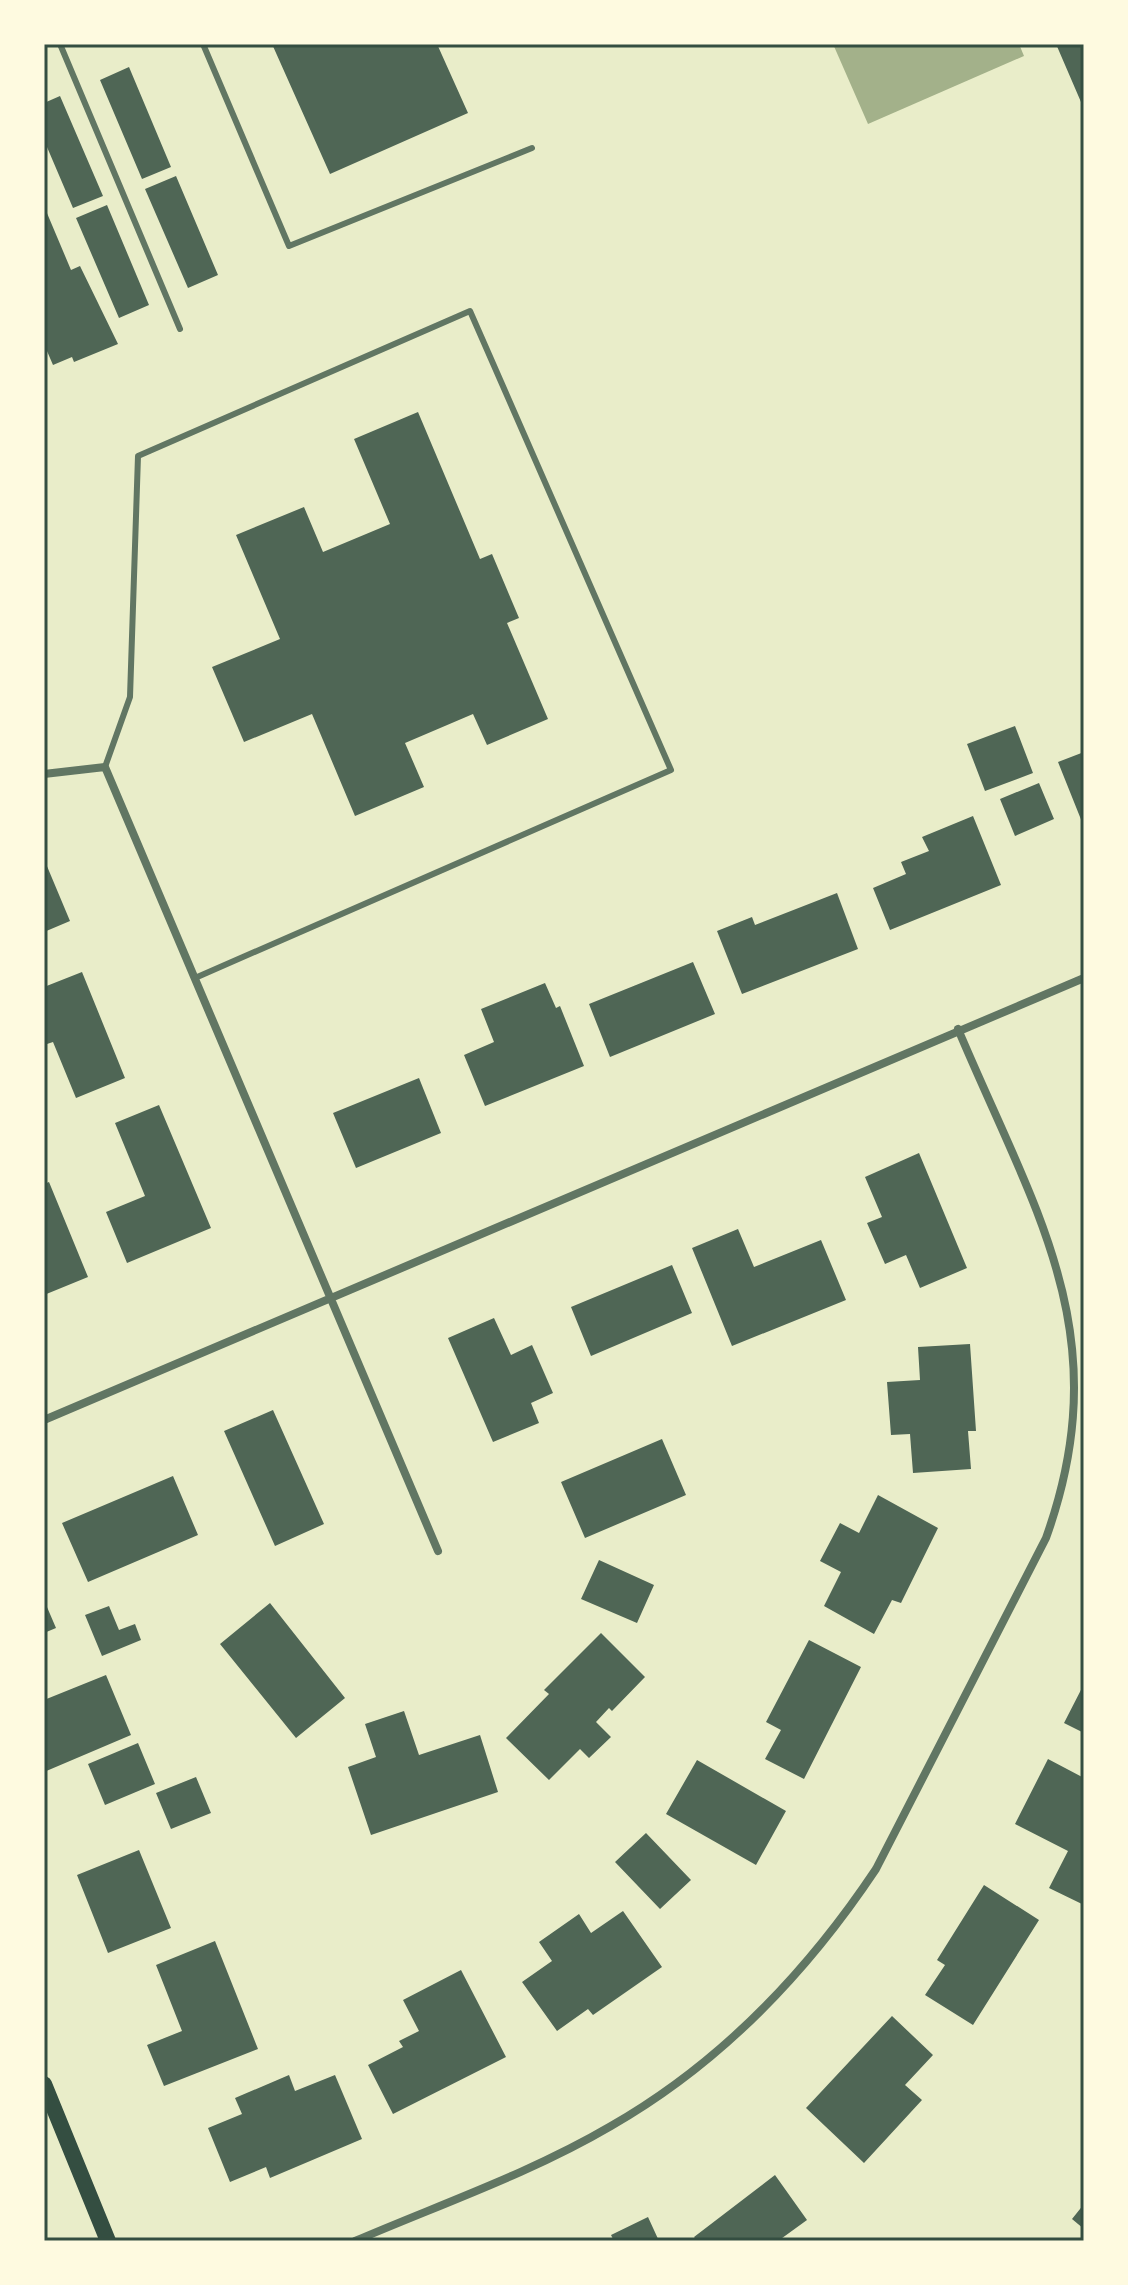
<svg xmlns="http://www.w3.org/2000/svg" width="1128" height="2285" font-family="'PT Sans Narrow',sans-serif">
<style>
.water{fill:#a3b18a}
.building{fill:#4f6655}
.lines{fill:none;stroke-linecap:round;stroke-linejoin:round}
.service{stroke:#617663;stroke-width:6}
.minor{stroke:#617663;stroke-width:8}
.secondary{stroke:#344e41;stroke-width:16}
.neatline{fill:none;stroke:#344e41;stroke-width:3}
</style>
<rect width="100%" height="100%" fill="#e9edc9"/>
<path class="water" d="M833,44H1019L1024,56L868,124Z"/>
<path class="building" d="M272,44H437L468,113L330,174Z
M1056,44H1084V109Z
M129,67L171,167L142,179L100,80Z
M60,96L103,196L73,208L44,140V103Z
M176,176L218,275L188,288L145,189Z
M107,205L149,305L119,318L76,218Z
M44,206L71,270L80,266L118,344L74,362L72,357L53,365L44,344Z
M418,412L480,559L492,554L519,618L507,623L548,719L487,745L473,714L405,743L424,787L355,816L312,714L244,742L212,667L280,639L236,535L304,507L323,552L390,524L354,439Z
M1015,726L1033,773L985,791L967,744Z
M1084,752V827L1058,762Z
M1039,783L1054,819L1015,836L1000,799Z
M973,816L1001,885L890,930L873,888L906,874L901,862L929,851L922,837Z
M44,859L70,921L44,932Z
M837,893L858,949L742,994L717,931L752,917L755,925Z
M693,962L715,1014L610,1057L589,1004Z
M82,972L125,1078L76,1098L53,1042L44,1045V987Z
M545,983L556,1008L560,1006L584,1066L485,1106L464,1055L494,1042L481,1009Z
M419,1078L441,1133L356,1168L333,1113Z
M159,1105L211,1228L127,1263L106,1212L145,1196L115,1123Z
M919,1153L967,1268L920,1288L906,1255L885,1264L867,1223L882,1217L865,1177Z
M49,1182L88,1277L44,1295V1184Z
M738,1229L754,1267L821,1240L846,1300L732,1346L692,1248Z
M672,1265L692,1313L591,1356L571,1307Z
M494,1318L511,1355L532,1345L553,1393L531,1403L539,1423L493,1442L448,1338Z
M970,1344L976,1431H968L971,1469L913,1473L910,1434L891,1435L887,1382L920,1380L918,1347Z
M273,1410L324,1524L275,1546L224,1431Z
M662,1439L686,1495L585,1538L561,1482Z
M173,1476L198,1535L88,1582L62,1523Z
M878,1495L938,1528L901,1603L892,1600L874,1634L824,1606L841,1572L820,1561L840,1523L859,1533Z
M599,1560L654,1585L637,1623L581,1599Z
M44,1600L56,1628L44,1633Z
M270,1603L345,1698L296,1738L220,1644Z
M109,1606L119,1630L135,1624L141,1640L102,1656L85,1615Z
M601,1633L645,1677L612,1711L609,1708L596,1722L611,1737L589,1758L580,1749L549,1780L506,1738L549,1694L544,1690Z
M809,1640L861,1667L804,1779L765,1759L781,1730L766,1722Z
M106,1675L131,1735L44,1772V1700Z
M1084,1684V1733L1064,1723Z
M404,1711L419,1755L480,1735L498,1792L371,1835L348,1767L376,1757L365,1724Z
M138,1743L155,1784L105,1805L88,1764Z
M1048,1759L1084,1778V1905L1049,1888L1068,1851L1015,1824Z
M697,1760L786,1811L756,1865L666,1814Z
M196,1777L211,1813L171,1829L156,1793Z
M646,1833L691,1880L660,1909L615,1862Z
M139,1850L171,1928L108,1953L77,1875Z
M984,1885L1039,1920L973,2025L925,1995L945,1965L937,1960Z
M623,1911L662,1967L593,2015L588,2009L557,2031L522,1982L552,1961L539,1942L579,1914L591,1933Z
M215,1941L258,2049L164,2086L147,2045L182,2031L156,1965Z
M461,1970L506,2057L393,2114L368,2065L403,2047L399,2041L419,2031L403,2000Z
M892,2016L933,2055L905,2085L922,2100L864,2163L806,2108Z
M289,2075L295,2091L335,2075L362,2139L270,2178L266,2167L230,2182L208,2128L242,2114L235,2098Z
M775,2175L807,2220L778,2241H697L694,2237Z
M1084,2204V2229L1072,2219Z
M648,2217L659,2241H614L611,2235Z"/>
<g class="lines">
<path class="service" d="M60,44L180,329
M203,44L289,246L532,148
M105,767L130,697L138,456L470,311L671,770L195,978"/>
<path class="minor" d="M44,774L105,767L438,1551
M44,1420L1084,978
M355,2241C441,2204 531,2173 611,2126C721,2063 806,1974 876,1869L1046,1538C1119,1334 1035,1212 958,1029"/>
<path class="secondary" d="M44,2084L108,2241"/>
</g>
<rect width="1128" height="2285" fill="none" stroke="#fefae0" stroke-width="92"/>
<rect x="46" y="46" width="1036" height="2193" class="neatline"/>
</svg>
